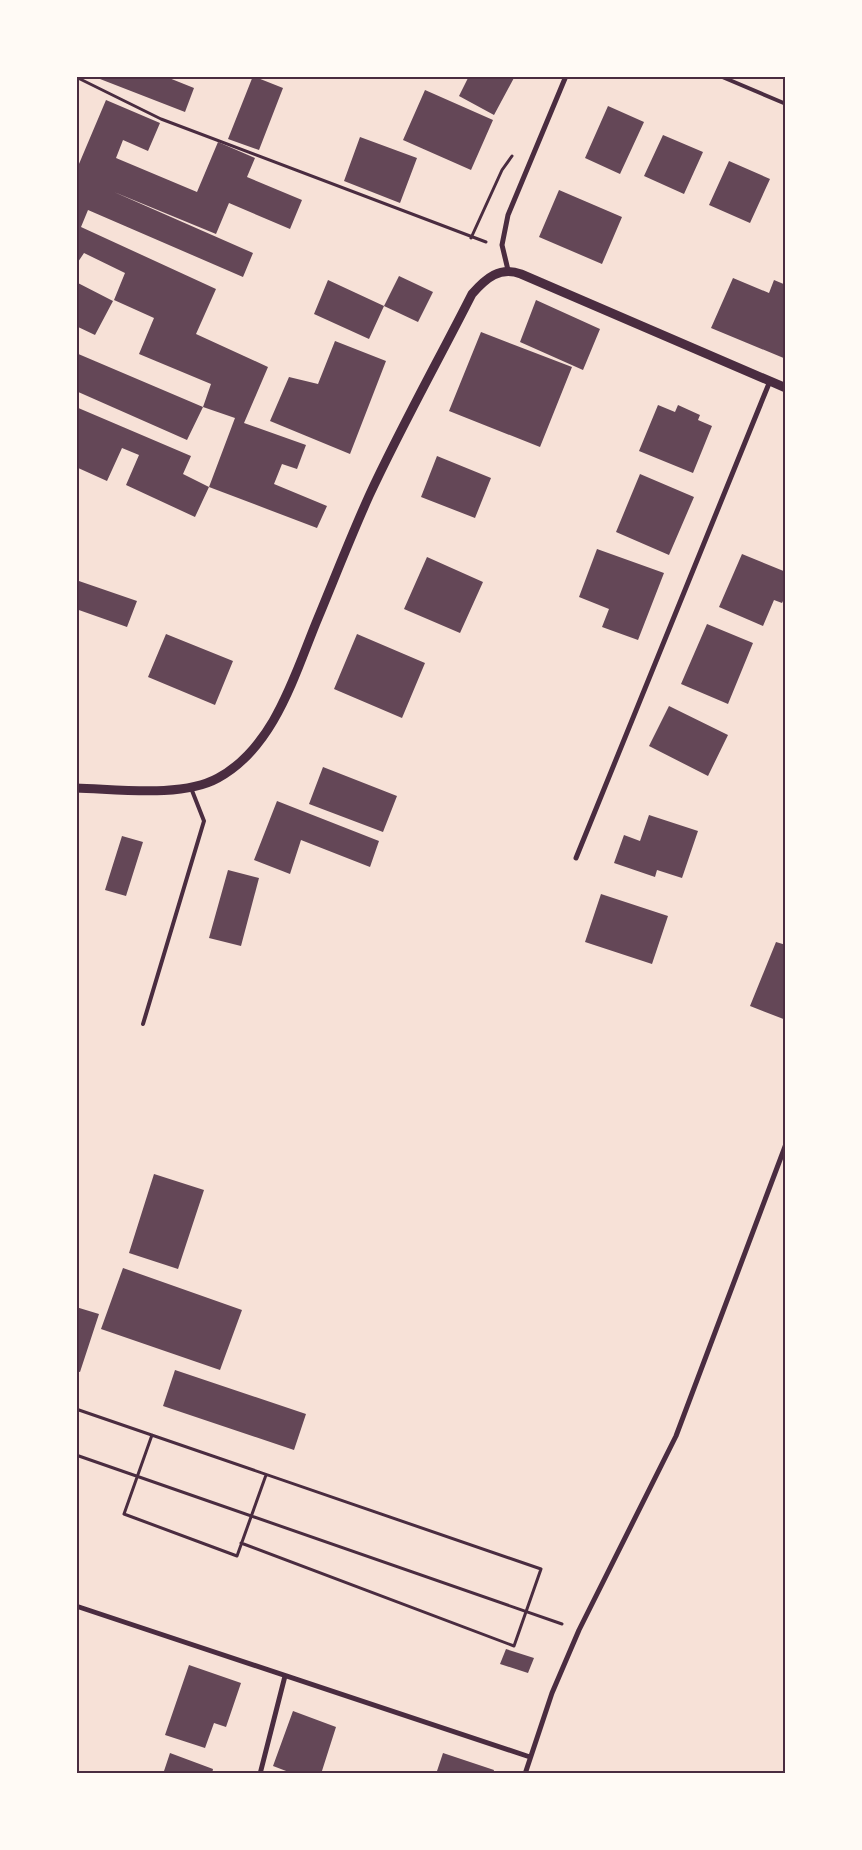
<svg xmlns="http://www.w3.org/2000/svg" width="862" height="1850" font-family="'Golos Text',sans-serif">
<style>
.building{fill:#644757}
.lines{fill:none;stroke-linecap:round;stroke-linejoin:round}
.path{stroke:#4a2c40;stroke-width:3}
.service{stroke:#4a2c40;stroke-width:4}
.minor{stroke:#4a2c40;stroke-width:5}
.tertiary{stroke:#4a2c40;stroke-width:9}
.neatline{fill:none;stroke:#4a2c40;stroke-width:2}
</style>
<rect width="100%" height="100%" fill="#f7e1d7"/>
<path class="building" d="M101,76H164L194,88L185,112L100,79Z
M253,76L283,88L259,150L228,139Z
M469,76H515L494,115L459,96Z
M425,90L493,120L471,170L403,140Z
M106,100L160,123L148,151L123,140L116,158L197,192L218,142L255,158L247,177L302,200L290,229L229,203L216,234L114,192L253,253L243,277L88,210L81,227L216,289L196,334L268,367L244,423L306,445L297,469L282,464L274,484L327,506L317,528L209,487L235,418L203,407L211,384L139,354L154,318L114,300L125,273L84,253L76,265V171Z
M608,106L644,122L620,174L585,158Z
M663,135L703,152L684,194L644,176Z
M360,137L417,158L400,203L344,181Z
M729,161L770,179L750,223L709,205Z
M559,190L622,217L602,264L539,237Z
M399,276L433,292L418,322L384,306Z
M733,278L769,293L774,280L786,285V359L711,328Z
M328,280L384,306L369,339L314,314Z
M76,282L113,301L95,335L76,326Z
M536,300L600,329L583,370L520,342Z
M481,332L572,367L540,447L449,411Z
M335,341L386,361L350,454L270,421L289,377L318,384Z
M76,353L203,407L187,440L76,391Z
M658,405L675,412L678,405L700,415L698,420L712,426L693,473L639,451Z
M76,407L191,456L183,474L209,487L195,517L126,485L139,455L122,448L107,481L76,467Z
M437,456L491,478L475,518L421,497Z
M640,474L694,497L669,555L616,532Z
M597,549L664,573L638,640L602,627L609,609L579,597Z
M742,554L786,572V595L782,603L774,600L763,626L719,607Z
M427,557L483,582L460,633L404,609Z
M76,580L137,601L127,627L76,609Z
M707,624L753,643L728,704L681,684Z
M166,634L233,661L215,705L148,677Z
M357,634L425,663L402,718L334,689Z
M669,706L728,735L708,776L649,746Z
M323,767L397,796L383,832L309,804Z
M277,801L379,841L370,867L301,840L290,874L254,860Z
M649,815L698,831L682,878L657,870L655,877L614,863L624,835L640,841Z
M122,836L143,842L126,896L105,890Z
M228,870L259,878L241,946L209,938Z
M601,894L668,916L652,964L585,942Z
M776,942L786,945V1020L750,1006Z
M154,1174L204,1190L178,1269L129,1253Z
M123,1268L242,1310L220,1370L101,1329Z
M76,1307L99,1314L80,1372L76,1371Z
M175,1370L306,1414L294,1450L163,1406Z
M506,1649L534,1658L528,1673L500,1664Z
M189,1665L241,1683L226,1727L214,1723L205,1748L165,1735Z
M293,1711L336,1727L321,1774H294L273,1766Z
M170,1753L213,1769L212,1774H163Z
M443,1753L494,1770L493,1774H436Z"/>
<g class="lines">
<path class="path" d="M76,77L161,119L486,242
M471,238L502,170L512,156
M76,1409L541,1569L514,1646L241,1543
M152,1435L124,1514L237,1556L266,1475
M76,1455L562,1624"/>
<path class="service" d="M720,76L786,104
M143,1024L204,821L191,788"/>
<path class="minor" d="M508,270L502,245L508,215L566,76
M576,858L770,381
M76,1606L530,1757
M260,1774L285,1676
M525,1774L552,1693L579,1630L676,1436L786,1144"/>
<path class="tertiary" d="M76,788C117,789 182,798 218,778C275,747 295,673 318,618C335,577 351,536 369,496C401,427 438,361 472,294C486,278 500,266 521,274L786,388"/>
</g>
<rect width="862" height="1850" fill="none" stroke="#fffaf5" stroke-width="155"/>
<rect x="78" y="78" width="706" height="1694" class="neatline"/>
</svg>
